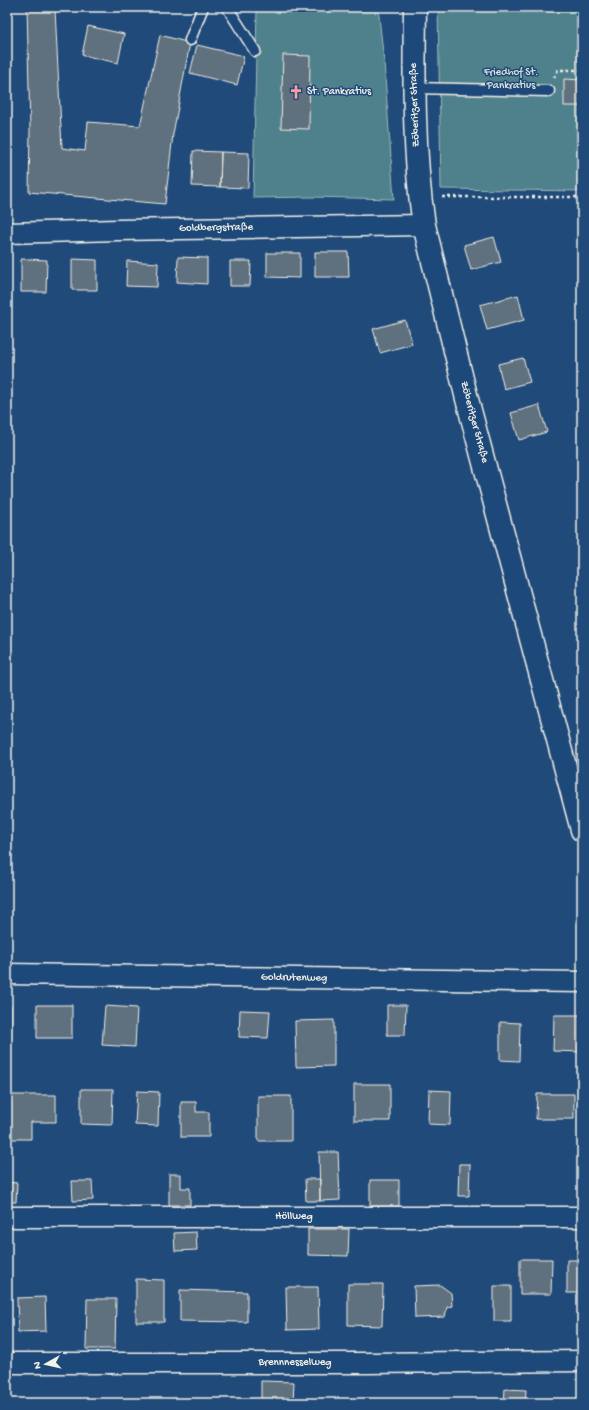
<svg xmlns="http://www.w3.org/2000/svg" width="589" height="1410" font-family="'Gochi Hand',sans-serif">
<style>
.green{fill:#4f818d;stroke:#a2b9ba}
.building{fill:#5e6f7e;stroke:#f4f1e8}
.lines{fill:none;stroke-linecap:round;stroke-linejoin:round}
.lane-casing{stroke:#f4f1e8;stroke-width:13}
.street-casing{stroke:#f4f1e8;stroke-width:23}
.secondary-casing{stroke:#f4f1e8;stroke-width:25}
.path{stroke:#f4f1e8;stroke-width:2.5;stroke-dasharray:3 3;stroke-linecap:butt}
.lane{stroke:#1f4a7a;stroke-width:10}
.street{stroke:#1f4a7a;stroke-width:20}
.secondary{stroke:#1f4a7a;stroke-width:22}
.labels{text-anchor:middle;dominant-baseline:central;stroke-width:3;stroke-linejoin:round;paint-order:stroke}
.park-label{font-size:11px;fill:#dbe0da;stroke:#1f4a7a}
.poi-label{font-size:11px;fill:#f4f1e8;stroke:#1f4a7a;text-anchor:start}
.street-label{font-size:11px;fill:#f4f1e8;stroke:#1f4a7a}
</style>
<rect width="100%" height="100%" fill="#1f4a7a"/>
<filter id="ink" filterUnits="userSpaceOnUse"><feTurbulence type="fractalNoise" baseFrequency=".025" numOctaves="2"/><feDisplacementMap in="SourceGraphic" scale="8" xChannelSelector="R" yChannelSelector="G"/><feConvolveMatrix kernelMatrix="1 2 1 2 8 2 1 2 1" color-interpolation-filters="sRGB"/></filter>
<g filter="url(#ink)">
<path class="green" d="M257,7H378L384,62L394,199L311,197L253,198Z
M438,7H582V191L441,189Z"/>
<path class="building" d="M27,7H40L55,10L62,148L85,151L88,122L140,126L160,35L190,43L173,134L165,204L29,192L30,129Z
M88,26L124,34L118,63L82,55Z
M197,45L244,56L237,85L190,73Z
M283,55L310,56L309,129L281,128Z
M564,79L582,80V106H564Z
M7,138H10L9,173H7Z
M193,151L221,152L220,187L192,186Z
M221,152L249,153L248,188L220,187Z
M494,237L501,262L471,270L464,245Z
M315,252H348L349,277H315Z
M267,253H300V278L267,277Z
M178,257L207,258V284L177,282Z
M21,259L47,260L46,292H21Z
M72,259L97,260V290H72Z
M127,261L158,263L157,287L126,286Z
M230,261H251L250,286H230Z
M518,295L524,320L487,330L480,305Z
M405,320L412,344L380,353L373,329Z
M523,358L530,382L504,389L498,364Z
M539,405L547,432L519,440L511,413Z
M37,1005H72V1038H37Z
M387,1005H406L405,1035H387Z
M7,1006H11V1055H7Z
M105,1006L137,1008L135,1047L102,1045Z
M240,1010L270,1011L268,1038L239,1037Z
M554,1015H582V1052L553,1051Z
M334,1020V1066L296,1067L295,1021Z
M500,1022L520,1023L519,1061L500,1060Z
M354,1084H390V1121H354Z
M81,1089H113L112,1125L81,1124Z
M429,1090L451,1091L450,1125L428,1124Z
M137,1091L159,1092L158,1126L135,1125Z
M537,1094H574V1119H536Z
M7,1095H56V1122H31V1139H7Z
M258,1096H291V1141H258Z
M181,1102H196V1112H209V1137H181Z
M319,1152H338L340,1200L320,1201Z
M459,1164H470L469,1196H458Z
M169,1174H181V1188H190V1205H169Z
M305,1179H320V1201H306Z
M370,1180H399V1206H370Z
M72,1181H92L93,1200L73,1201Z
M7,1182L17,1183L16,1202H7Z
M308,1229H349L348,1256L308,1255Z
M196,1232L197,1250L175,1251L174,1233Z
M520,1259H552L551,1294H520Z
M567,1260H582V1293H567Z
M136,1279L164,1280V1322H136Z
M348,1284H383L382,1326L348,1325Z
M440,1285L451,1293L452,1306L447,1307L445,1317L415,1318L414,1286Z
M494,1286H511V1321H494Z
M286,1287H318L319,1329L287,1330Z
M180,1290L247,1292V1322L180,1321Z
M45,1297L46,1331L18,1332L17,1298Z
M87,1299H116L115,1349H86Z
M261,1381L294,1382L293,1403H261Z
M505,1389L526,1390L525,1403H504Z"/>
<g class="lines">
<defs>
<path id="lane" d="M227,7L255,51
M190,40L203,7
M413,88L549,91"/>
<path id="street" d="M7,233L118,230L424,225
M7,974L582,982
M7,1217H582
M7,1363H367L582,1361"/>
<path id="secondary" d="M415,7C414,80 413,153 424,225L467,399L582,830"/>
</defs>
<use href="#lane" class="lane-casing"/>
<use href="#street" class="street-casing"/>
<use href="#secondary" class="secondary-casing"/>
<path class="path" d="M554,78L558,70H582
M442,197H582"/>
<use href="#lane" class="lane"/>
<use href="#street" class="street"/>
<use href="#secondary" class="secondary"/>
</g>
</g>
<defs>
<symbol id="church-bare" viewBox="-9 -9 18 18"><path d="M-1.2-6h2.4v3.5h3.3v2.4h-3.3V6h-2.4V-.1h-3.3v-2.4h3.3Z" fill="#ff9aa2" stroke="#1f4a7a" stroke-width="2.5" paint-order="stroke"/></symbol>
</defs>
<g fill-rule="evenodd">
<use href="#church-bare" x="286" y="82" width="20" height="20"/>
</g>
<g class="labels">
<g class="park-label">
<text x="511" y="73">Friedhof St.<tspan x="511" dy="13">Pankratius</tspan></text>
</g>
<g class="poi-label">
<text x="307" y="92">St. Pankratius</text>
</g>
<g class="street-label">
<text transform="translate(415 105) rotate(-92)">Zöberitzer Straße</text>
<text transform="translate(216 228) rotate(-1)">Goldbergstraße</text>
<text transform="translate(474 422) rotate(75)">Zöberitzer Straße</text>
<text transform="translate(294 978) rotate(1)">Goldrutenweg</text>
<text x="294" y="1217">Höllweg</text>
<text x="295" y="1363">Brennnesselweg</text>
</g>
</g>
<rect width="589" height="1410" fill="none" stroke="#1f4a7a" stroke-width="24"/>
<rect x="12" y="12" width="565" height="1386" fill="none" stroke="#f4f1e8" stroke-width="1.5" filter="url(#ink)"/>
<g transform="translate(46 1364) rotate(262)" stroke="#1f4a7a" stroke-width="3" paint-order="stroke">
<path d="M0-3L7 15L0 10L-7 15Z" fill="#f4f1e8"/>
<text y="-6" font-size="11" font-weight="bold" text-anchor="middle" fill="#f4f1e8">N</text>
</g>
</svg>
